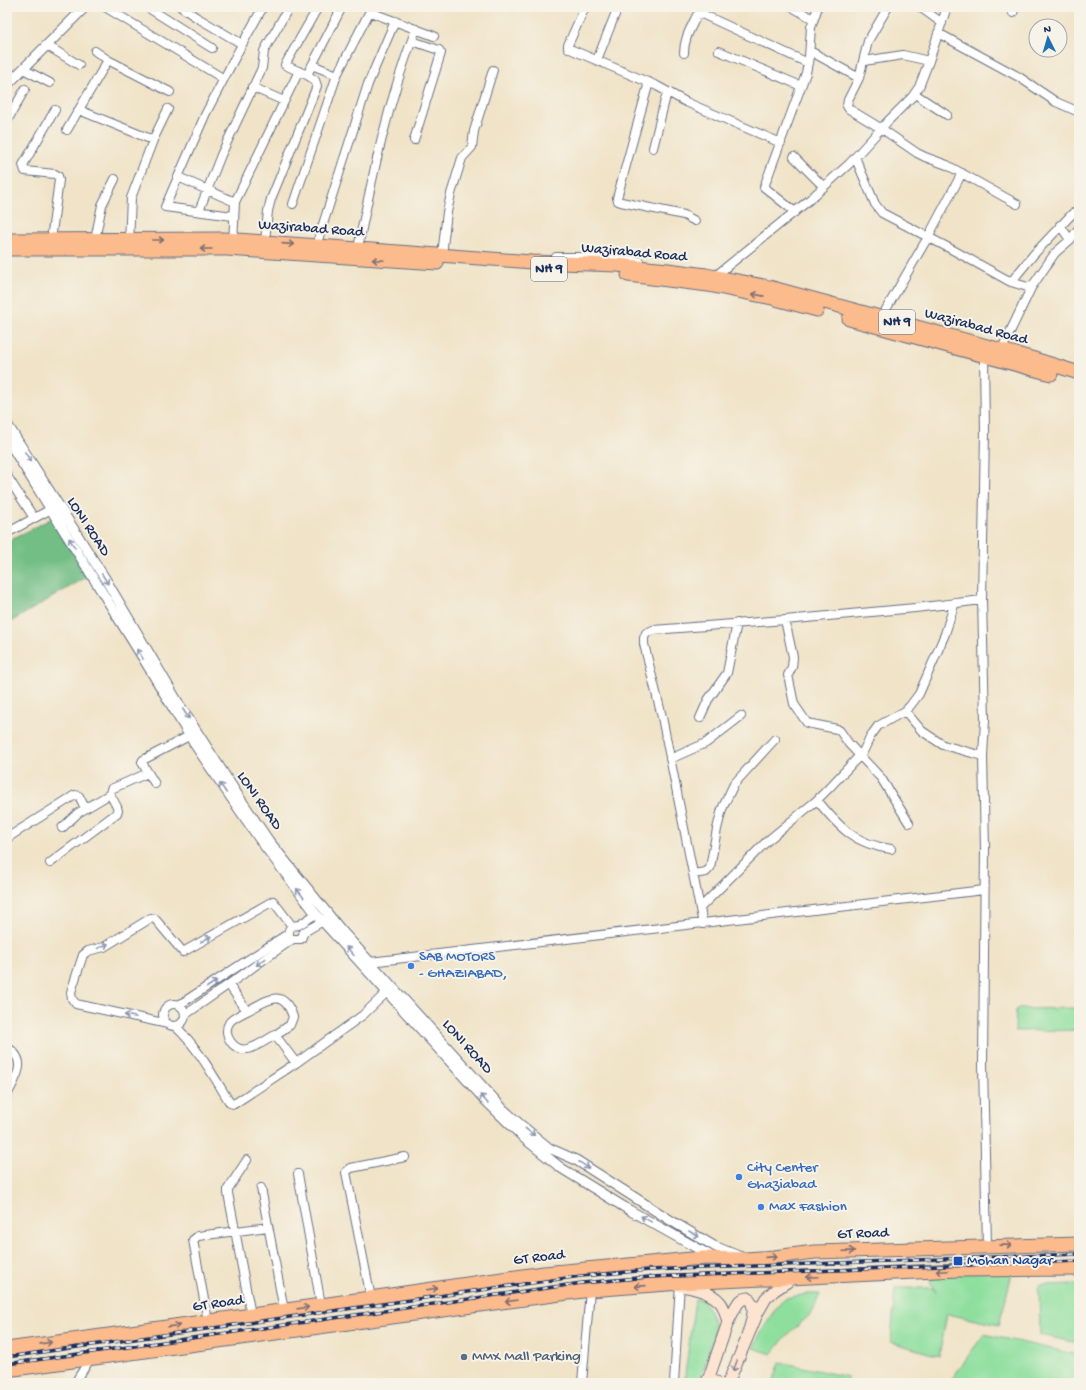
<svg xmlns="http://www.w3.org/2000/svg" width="1086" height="1390" font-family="'Gochi Hand',sans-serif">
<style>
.green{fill:#8edf9e;stroke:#54877e}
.forest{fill:#72be85;stroke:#467672}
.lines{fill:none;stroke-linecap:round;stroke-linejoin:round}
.minor-casing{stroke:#666e83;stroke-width:10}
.tertiary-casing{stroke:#666e83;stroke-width:11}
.secondary-casing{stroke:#666e83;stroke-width:13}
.trunk-casing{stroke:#666e83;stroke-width:15}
.minor{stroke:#fff;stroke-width:8}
.tertiary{stroke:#fff;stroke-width:9}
.secondary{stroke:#fde4d1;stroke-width:11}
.trunk{stroke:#fbbb8c;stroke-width:13}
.rail-casing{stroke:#1b2f5e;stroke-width:3.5}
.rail{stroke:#f7f3e8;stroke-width:2;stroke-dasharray:6;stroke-linecap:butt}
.oneway{stroke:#806e73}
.oneway2{stroke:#8d97ae}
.oneway3{stroke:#8c8a98}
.shop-dot{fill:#3f7fe0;stroke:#f7f3e8;stroke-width:1.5}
.transit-dot{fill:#1a4fb4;stroke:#f7f3e8;stroke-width:1.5}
.service-dot{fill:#5c6f8a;stroke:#f7f3e8;stroke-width:1.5}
.labels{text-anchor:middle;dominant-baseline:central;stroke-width:4;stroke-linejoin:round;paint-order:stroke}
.shield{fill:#f7f3e8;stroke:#5d6a87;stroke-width:1}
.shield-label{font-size:14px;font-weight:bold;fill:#1b2f5e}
.street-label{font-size:15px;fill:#1b2f5e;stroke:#f7f3e8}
.shop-label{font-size:15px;fill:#366cbe;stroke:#f7f3e8;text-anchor:start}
.transit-label{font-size:15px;fill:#164399;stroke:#f7f3e8;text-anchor:start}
.service-label{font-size:15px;fill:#4e5e75;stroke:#f7f3e8;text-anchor:start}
</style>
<rect width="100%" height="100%" fill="#f7f3e8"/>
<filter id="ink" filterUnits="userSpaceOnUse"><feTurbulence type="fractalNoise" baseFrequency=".025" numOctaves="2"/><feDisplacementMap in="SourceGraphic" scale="8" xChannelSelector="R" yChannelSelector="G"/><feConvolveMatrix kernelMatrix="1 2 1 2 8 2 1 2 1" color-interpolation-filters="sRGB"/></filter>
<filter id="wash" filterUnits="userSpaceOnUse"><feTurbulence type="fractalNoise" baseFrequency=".012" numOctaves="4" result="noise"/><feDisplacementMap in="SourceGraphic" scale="16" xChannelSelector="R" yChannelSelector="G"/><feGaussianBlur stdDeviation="0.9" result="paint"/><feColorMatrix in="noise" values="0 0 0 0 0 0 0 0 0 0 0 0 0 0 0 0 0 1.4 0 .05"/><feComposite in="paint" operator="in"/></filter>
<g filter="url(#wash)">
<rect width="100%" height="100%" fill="#f0e3c7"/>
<path class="green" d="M1079,1008V1030L1015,1031L1016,1009Z
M1013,1269L999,1325L947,1314L939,1356L891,1342L895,1288H933L936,1293L925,1272Z
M1079,1284V1343L1040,1335L1039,1285Z
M806,1294H820L812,1313L785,1337L772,1354L753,1348C759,1336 776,1303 787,1298C793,1296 800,1296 806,1294Z
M695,1299L703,1300C707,1307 712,1314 714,1323C716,1338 704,1368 699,1383H684Z
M984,1334L1079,1355V1383H949Z
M780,1362L848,1377L846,1383H773Z"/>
<path class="forest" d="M52,518L90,575L7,624V542Z"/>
</g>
<g filter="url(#ink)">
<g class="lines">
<defs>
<path id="minor" d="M105,7L224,79
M147,7L212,48
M181,7L196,17L242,44
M585,7L568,45V48L570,49L657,86L686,102L781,143
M792,7L813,19
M888,7L868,41L859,78L848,100L847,106L849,109L882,129L917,153L925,157L947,165L1017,204
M920,7L942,23
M370,12L434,36
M1013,13L1015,7
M938,33L1019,77L1056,102L1079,112
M412,41L439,50L441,53L414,140
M46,45L79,65
M95,51L108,60L170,92
M719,51L801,86
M810,51L859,78
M684,53C684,38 691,28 697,15L702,14L808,63
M597,60L618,7
M864,61L903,55L929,61
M312,65L337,75
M23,69L50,83
M307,75L342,7
M649,82L617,198L618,201L621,202L684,215L695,221
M252,87L284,101
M915,94L947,115
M79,110L153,140
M7,121L25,89
M67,130L108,60
M653,148L667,92
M794,157L824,187
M855,157L875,204L882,213L951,249L1011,282L1031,288L1000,353
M178,177L235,202
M293,204L337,75L372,7
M199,211L221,155L262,68L264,51L289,7
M795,212L764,187L806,73L809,57L811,27L818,7
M233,216L165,207L206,113L240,48L263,7
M1060,225L1070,240
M51,240L59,180L58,176L55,174L25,171L23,165L55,110
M95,240L102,205L115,179
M265,242L268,211L271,199L317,86L315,80L307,75L285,65L318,7
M129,243L131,198L153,140L168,109
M233,243L235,202L299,71
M316,246L368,84L395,21
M358,248C373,173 388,101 416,29
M442,255L447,212L451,194L462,158L472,147L474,131L493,70
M556,257H607L639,261
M714,277L808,201L849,164L887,122L912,97L919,87L929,61L947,7
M1011,282L1034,254L1073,213
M1031,288L1055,253L1070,240L1079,228
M881,318L928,237L962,173
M984,353L985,432L982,600L985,720L983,756L985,848L983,1064L987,1246
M7,476L34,518
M7,533L51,509
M785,620L793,657L792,667L788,675L794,704L807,723L837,729L840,731L849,744L881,778L909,823
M905,711L922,731L943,745L983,756
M700,718L708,700L727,673L737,623
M670,759L706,743L741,716
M155,784L144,766L142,762L143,760L189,736
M817,800C839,827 854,844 891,849
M62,828L78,813L110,794
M7,838L75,795L79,796L85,808
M50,863L117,813L118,811L117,807L110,794L111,789L148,773
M693,874L706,872L710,868L717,829L722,809L734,784L775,739
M700,908L766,842L817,800L829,788L863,752L870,737L878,726L905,711L910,706L919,694L933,662L945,634L955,602
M703,924L662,717L644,644V638L646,633L653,630L785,620L915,608L982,600
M289,930L292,926L299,925L316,914
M365,964L370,962L984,890
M229,985L247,1011C268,1000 283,987 293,1017L290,1025L275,1035L296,1063
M163 1015a11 11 0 1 1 22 0a11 11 0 1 1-22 0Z
M179,1005L289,933
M247,1011C241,1014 232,1018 229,1023C222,1035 234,1052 247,1049C257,1047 266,1040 275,1035
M185,1015L293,939H301L304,932L323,921
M168,1024L76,1004L72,999L71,992L83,955L88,951L104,947L151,918L155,919L183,952L273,901L292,926
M175,1026C198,1047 214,1077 230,1103L234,1104L296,1063L363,1015L388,991
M7,1047C29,1061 16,1077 7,1095
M247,1160L228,1189V1193L251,1315
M298,1174L321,1305
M261,1188L284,1310
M371,1298L346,1172L351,1168L405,1157
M208,1321L193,1240L198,1236L268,1227
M75,1383L90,1359
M582,1383L590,1290
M674,1383L680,1283"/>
<path id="tertiary" d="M7,85L85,7
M7,424L106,580L179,704L237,794L269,841L341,930L503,1109L521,1125L549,1148L576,1160L670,1220L714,1246L741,1257
M7,439L143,658L195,745L260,840L316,914L485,1100L525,1139L561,1168L629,1210L713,1257"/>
<path id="secondary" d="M680,1286C692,1287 710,1292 719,1301C724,1305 726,1315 728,1322
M708,1379L719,1383
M707,1383L728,1322L734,1310L738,1303L743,1299L748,1298C759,1307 749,1328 746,1340
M728,1383L758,1312L766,1298L775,1290L793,1278"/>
<path id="trunk" d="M7,240L225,239L532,262L617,265L668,270L706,275L769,287L1031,358L1079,373
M7,249H226L437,263
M628,275L708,285L772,298L817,310
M849,319L1051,374
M7,1349L167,1327L544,1273L702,1258L746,1259L774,1257L815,1252L1079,1244
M7,1370L590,1290L680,1283L959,1270L1079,1269"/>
</defs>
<use href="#minor" class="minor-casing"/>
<use href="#tertiary" class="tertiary-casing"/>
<use href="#secondary" class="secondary-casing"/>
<use href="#trunk" class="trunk-casing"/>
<use href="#minor" class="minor"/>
<use href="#tertiary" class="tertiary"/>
<use href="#secondary" class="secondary"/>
<use href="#trunk" class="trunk"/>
<defs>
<path id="rail" d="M7,1357L581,1276L649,1270L1079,1254
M7,1364L582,1283L649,1277L1079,1261"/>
</defs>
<use href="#rail" class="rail-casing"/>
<use href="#rail" class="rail"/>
</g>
<defs><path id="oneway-shaft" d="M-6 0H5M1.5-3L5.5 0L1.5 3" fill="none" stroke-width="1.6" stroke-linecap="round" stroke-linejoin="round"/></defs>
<g class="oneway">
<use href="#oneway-shaft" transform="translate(158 240)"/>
<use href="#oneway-shaft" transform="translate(288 244) rotate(4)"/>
<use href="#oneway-shaft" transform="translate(206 249) rotate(-180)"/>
<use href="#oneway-shaft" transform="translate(378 260) rotate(-177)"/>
<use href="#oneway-shaft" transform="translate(758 295) rotate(-169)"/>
<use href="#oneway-shaft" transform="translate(1006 1245) rotate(-1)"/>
<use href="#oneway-shaft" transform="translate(849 1251) rotate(-2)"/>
<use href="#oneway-shaft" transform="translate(771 1257) rotate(-4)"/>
<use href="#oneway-shaft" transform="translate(942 1271) rotate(177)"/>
<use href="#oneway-shaft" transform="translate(812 1277) rotate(177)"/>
<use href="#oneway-shaft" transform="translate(640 1286) rotate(176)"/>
<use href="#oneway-shaft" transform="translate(432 1289) rotate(-8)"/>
<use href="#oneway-shaft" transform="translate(511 1301) rotate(172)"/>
<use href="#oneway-shaft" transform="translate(303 1308) rotate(-8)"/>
<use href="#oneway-shaft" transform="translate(174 1326) rotate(-8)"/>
<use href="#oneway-shaft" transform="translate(46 1343) rotate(-8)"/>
</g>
<g class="oneway2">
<use href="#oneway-shaft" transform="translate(28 457) rotate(58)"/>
<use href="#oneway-shaft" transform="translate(72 543) rotate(-121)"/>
<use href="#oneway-shaft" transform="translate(105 579) rotate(58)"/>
<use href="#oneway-shaft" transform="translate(140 654) rotate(-122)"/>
<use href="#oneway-shaft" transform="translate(186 714) rotate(57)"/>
<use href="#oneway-shaft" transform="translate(223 788) rotate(-124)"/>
<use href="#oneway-shaft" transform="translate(300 893) rotate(-128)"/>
<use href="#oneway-shaft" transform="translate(206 939) rotate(-30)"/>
<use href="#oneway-shaft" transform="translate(103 946) rotate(-24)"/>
<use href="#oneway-shaft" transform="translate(350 951) rotate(-132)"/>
<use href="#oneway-shaft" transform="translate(261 962) rotate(144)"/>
<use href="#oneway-shaft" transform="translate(212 984) rotate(-33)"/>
<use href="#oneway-shaft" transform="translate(130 1016) rotate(-168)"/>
<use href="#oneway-shaft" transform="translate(484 1099) rotate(-132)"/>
<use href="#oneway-shaft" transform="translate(530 1132) rotate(37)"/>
<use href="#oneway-shaft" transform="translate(584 1165) rotate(32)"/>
<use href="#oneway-shaft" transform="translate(646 1219) rotate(-151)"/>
<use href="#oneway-shaft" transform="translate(694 1234) rotate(30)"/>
</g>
<use class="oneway3" href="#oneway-shaft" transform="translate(735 1366) rotate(112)"/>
</g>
<g class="shop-dot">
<circle cx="411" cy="966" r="4"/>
<circle cx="739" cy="1177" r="4"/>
<circle cx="761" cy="1207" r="4"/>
</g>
<rect class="transit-dot" x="953" y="1256" width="10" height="10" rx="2"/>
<circle class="service-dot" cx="464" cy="1357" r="4"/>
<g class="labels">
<g class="shield">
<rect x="531" y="257" width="36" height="24" rx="3"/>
<rect x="879" y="310" width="36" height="24" rx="3"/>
</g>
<g class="shield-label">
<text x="549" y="269">NH 9</text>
<text x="897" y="322">NH 9</text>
</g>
<g class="street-label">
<text transform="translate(311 229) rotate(4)">Wazirabad Road</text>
<text transform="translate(634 253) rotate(5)">Wazirabad Road</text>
<text transform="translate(976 327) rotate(15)">Wazirabad Road</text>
<text transform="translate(88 527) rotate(57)">LONI ROAD</text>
<text transform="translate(259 801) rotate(55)">LONI ROAD</text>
<text transform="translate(467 1047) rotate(48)">LONI ROAD</text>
<text transform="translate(863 1234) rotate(-2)">GT Road</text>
<text transform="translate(539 1258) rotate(-7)">GT Road</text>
<text transform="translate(218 1304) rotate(-8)">GT Road</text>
</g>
<g class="shop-label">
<text x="419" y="957">SAB MOTORS<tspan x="419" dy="17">- GHAZIABAD,</tspan></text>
<text x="747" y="1168">City Center<tspan x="747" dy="17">Ghaziabad</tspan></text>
<text x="769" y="1207">Max Fashion</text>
</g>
<g class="transit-label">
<text x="967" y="1261">Mohan Nagar</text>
</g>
<g class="service-label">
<text x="472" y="1357">MMX Mall Parking</text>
</g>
</g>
<rect width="1086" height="1390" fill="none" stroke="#f7f3e8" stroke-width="24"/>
<g transform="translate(1048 38) rotate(355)"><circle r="19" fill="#f7f3e8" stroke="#9fa5b1"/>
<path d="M0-3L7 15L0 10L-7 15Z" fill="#1f6fb2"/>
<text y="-6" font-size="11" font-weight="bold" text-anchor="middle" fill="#1b2f5e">N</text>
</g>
</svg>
